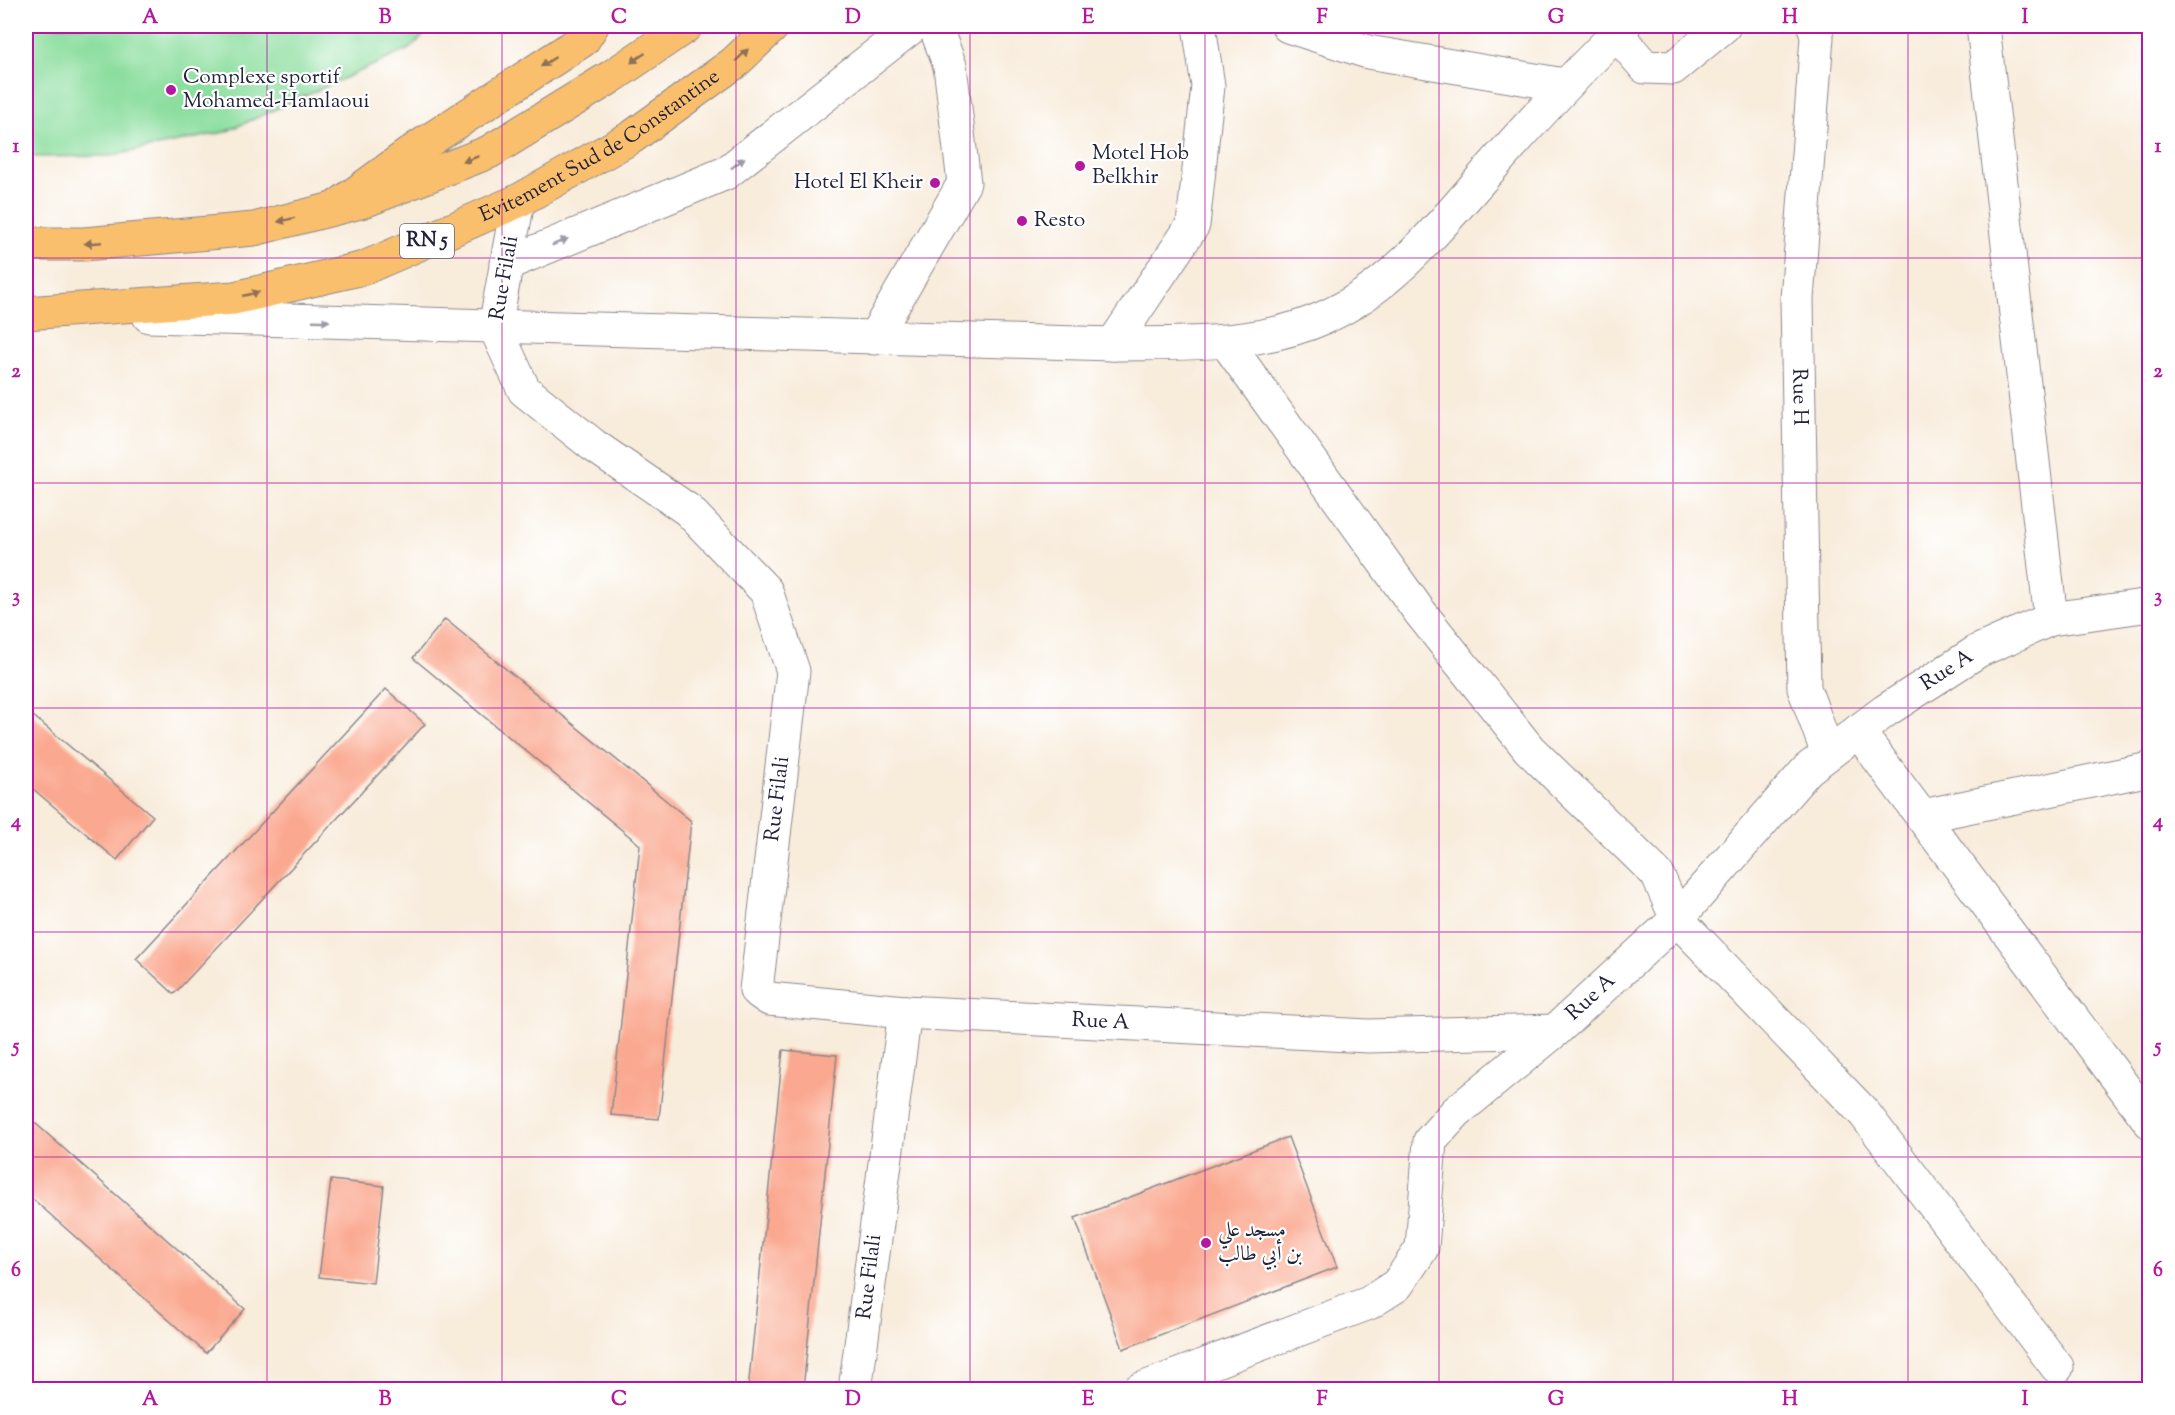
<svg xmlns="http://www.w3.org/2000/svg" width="2175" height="1415" font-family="'Sorts Mill Goudy',Amiri,serif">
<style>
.green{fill:#8cde9f;stroke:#57806d;stroke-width:1.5}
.building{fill:#faa88f}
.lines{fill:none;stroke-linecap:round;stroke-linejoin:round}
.minor-casing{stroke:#8d878b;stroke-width:35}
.major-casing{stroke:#8d878b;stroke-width:35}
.highway-casing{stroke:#8d878b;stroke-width:35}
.minor{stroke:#fff;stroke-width:33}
.major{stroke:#f9bf6d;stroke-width:33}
.highway{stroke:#f9bf6d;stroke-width:33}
.oneway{fill:#8e7054}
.oneway2{fill:#9c9ca7}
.grid{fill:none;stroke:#b5179e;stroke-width:1.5;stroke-opacity:0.55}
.poi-dot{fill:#b5179e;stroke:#fff;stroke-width:2}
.labels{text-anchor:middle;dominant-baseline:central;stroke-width:4.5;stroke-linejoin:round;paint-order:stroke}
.shield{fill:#fff;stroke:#646476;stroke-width:1.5}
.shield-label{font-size:20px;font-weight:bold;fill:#22223b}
.poi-label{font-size:21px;fill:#22223b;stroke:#fff;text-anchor:start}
.street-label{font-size:21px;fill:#22223b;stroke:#fff}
.neatline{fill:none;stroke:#b5179e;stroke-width:2}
.grid-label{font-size:20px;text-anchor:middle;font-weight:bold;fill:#b5179e}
</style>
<rect width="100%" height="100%" fill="#fff"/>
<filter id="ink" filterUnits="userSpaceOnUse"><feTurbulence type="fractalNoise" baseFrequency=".0167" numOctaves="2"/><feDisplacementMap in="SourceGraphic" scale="12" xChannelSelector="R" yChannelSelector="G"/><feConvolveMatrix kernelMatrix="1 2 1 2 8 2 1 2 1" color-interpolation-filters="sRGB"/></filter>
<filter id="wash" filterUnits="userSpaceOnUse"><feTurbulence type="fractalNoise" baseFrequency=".008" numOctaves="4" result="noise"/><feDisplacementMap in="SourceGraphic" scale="24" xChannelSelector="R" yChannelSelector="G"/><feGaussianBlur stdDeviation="1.35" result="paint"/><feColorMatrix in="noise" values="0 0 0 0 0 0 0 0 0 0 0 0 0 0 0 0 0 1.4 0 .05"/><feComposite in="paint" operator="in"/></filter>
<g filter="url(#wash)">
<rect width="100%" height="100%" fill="#f8ecdb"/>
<path class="green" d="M26,26H434L409,49L225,132L110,156L26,157Z"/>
<g id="blocks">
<path class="building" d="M445,619L691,821L659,1119L611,1115L640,845L413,658Z
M386,689L425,724L174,994L136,959Z
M26,710L153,816L117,860L26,783Z
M783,1050L837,1055L803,1390H748Z
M26,1115L245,1309L206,1353L26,1193Z
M1288,1137L1337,1267L1123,1349L1075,1218Z
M331,1180L384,1186L373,1283L319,1277Z"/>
</g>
</g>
<g filter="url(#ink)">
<use href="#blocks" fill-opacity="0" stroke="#8d878b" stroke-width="1.5"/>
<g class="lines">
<defs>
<g id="minor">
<path d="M1288,26L1368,52L1564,85"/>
<path id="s1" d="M1814,26L1817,37L1797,299L1804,688L1828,754"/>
<path d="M1983,26L2051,619"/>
<path d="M1616,33L1645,67L1673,68L1724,26"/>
<path d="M518,201L495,327L524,390L593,445L688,510L766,591L793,671L756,990L769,999L905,1012L855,1390"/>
<path d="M506,264L726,173L913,26"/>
<path d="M149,316L1113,344C1184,343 1257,347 1323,318C1393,288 1441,224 1491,168C1534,119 1578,72 1624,26"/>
<path d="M874,338L964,183L950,66L935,26"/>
<path d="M1226,342L1419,611L1529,749L1657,874L1677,919L1864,1113L2057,1367"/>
<path d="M1113,344L1193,225L1208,86L1199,26"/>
<path d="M1858,731L2150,1122"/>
<path d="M1923,816L2150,769"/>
<path id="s2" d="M905,1012L1368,1036L1555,1031L1677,919L1808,769L1885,711L1978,651L2051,619L2150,605"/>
<path d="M1139,1390L1369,1303L1397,1285L1422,1248L1430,1141L1456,1112L1555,1031"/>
</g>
<path id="major" d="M338,206L416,149L583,40L592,26"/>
<g id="highway">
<path d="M26,244H84L254,229L364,201L489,152L611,77L686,26"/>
<path id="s3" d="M26,313L234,298L364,268L518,201L632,137L734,63L773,26"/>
</g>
</defs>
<use href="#minor" class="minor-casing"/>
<use href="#major" class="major-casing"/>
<use href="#highway" class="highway-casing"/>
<use href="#minor" class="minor"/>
<use href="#major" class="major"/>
<use href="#highway" class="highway"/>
</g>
<defs><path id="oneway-solid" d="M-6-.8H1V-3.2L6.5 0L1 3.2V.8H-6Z" transform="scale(1.5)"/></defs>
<g class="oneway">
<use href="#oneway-solid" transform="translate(742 55) rotate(-44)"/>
<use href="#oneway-solid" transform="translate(638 58) rotate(146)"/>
<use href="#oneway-solid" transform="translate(548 62) rotate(147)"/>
<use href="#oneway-solid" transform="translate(471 159) rotate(159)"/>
<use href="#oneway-solid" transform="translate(286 220) rotate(166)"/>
<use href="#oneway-solid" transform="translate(93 243) rotate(175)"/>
<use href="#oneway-solid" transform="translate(251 294) rotate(-13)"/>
</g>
<g class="oneway2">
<use href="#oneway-solid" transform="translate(738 163) rotate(-38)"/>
<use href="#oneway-solid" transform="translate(560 242) rotate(-22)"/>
<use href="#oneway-solid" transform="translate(321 321) rotate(2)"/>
</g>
</g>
<path class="grid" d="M267,26V1390M502,26V1390M736,26V1390M970,26V1390M1205,26V1390M1439,26V1390M1673,26V1390M1908,26V1390M26,258H2150M26,483H2150M26,708H2150M26,932H2150M26,1157H2150"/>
<g class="poi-dot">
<circle cx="171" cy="90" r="6"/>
<circle cx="1080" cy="166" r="6"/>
<circle cx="935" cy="183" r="6"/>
<circle cx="1022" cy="221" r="6"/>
<circle cx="1206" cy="1243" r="6"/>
</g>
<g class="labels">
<rect class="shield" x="400" y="224" width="54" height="34" rx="4.5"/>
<g class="shield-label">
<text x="427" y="241">RN 5</text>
</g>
<g class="poi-label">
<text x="183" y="78">Complexe sportif<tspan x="183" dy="24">Mohamed-Hamlaoui</tspan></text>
<text x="1092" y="154">Motel Hob<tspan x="1092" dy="24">Belkhir</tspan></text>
<text x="923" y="183" text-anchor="end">Hotel El Kheir</text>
<text x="1034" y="221">Resto</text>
<text x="1218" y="1231">مسجد علي<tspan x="1218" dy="24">بن أبي طالب</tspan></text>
</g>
<g class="street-label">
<text stroke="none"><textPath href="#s3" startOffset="608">Evitement Sud de Constantine</textPath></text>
<text transform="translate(505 278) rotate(-80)">Rue Filali</text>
<text stroke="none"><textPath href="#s1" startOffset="372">Rue H</textPath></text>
<text stroke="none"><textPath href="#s2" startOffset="1186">Rue A</textPath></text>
<text transform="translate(778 799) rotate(-83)">Rue Filali</text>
<text stroke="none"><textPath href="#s2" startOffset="700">Rue A</textPath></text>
<text stroke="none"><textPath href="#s2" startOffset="196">Rue A</textPath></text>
<text transform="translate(870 1277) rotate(-83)">Rue Filali</text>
</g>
</g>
<rect width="2175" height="1415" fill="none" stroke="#fff" stroke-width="66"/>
<rect x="33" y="33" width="2109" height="1349" class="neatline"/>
<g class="grid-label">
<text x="150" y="23">A</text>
<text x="385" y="23">B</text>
<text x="619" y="23">C</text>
<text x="853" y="23">D</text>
<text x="1088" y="23">E</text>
<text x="1322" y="23">F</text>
<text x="1556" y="23">G</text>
<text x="1790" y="23">H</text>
<text x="2025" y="23">I</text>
<text x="16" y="152">1</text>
<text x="2158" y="152">1</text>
<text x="16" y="377">2</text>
<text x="2158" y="377">2</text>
<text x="16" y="602">3</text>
<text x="2158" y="602">3</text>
<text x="16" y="827">4</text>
<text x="2158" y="827">4</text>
<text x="16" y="1052">5</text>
<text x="2158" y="1052">5</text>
<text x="16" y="1276">6</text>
<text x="2158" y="1276">6</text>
<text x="150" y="1405">A</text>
<text x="385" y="1405">B</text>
<text x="619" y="1405">C</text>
<text x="853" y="1405">D</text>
<text x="1088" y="1405">E</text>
<text x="1322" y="1405">F</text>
<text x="1556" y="1405">G</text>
<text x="1790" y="1405">H</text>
<text x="2025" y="1405">I</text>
</g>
</svg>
